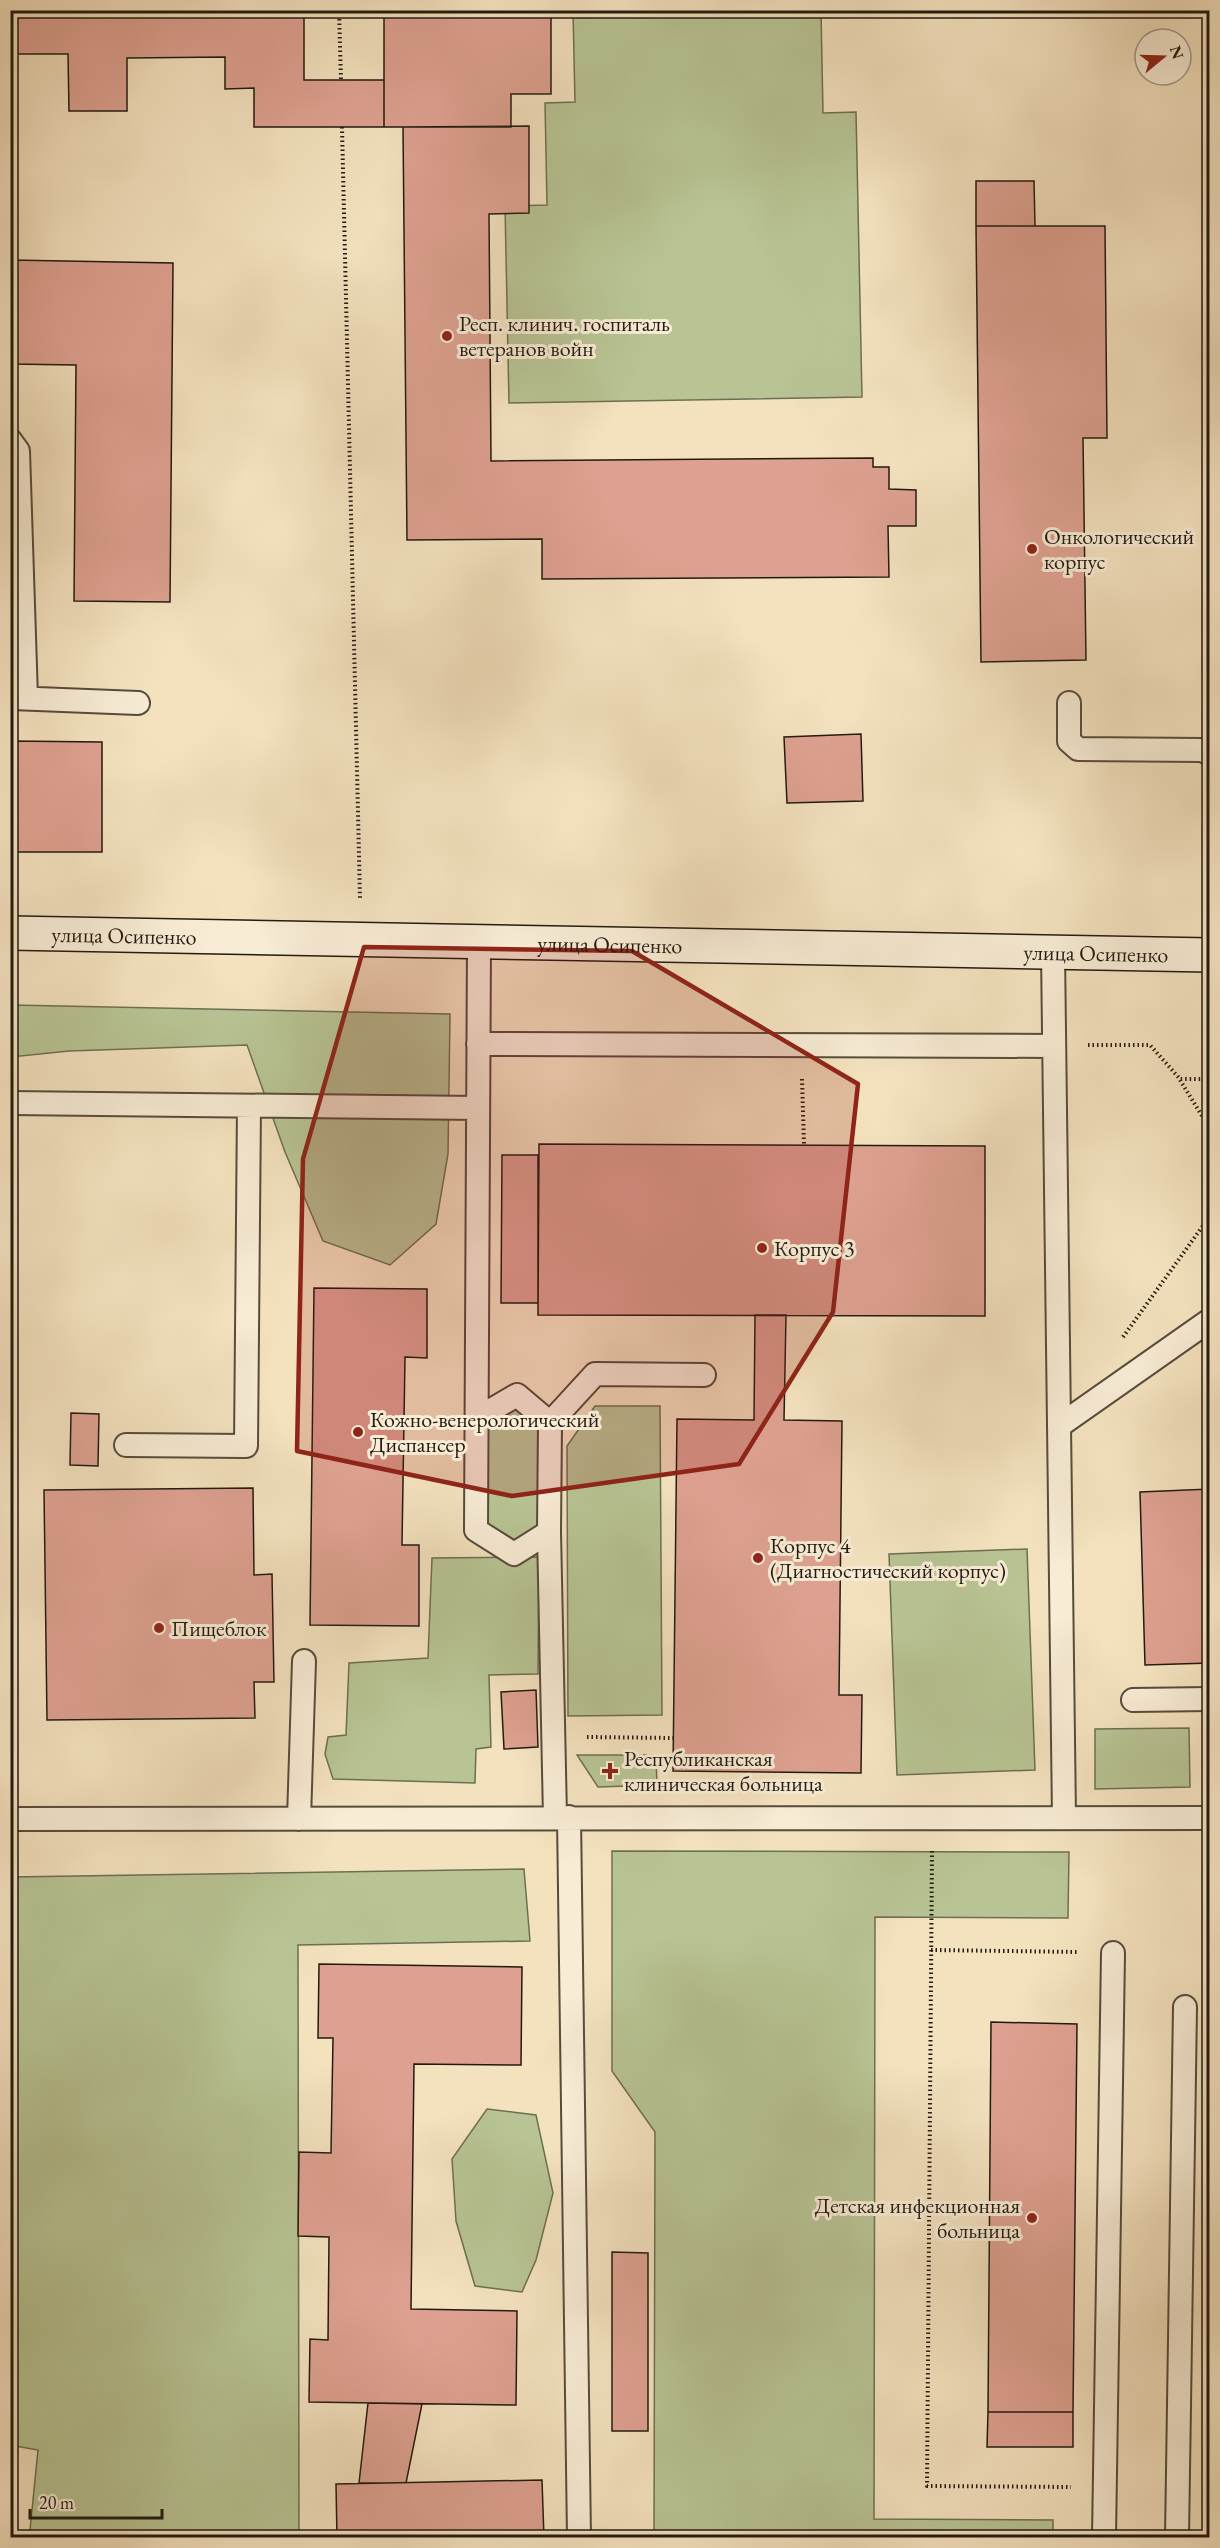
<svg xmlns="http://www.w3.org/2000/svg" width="1220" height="2548" font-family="'EB Garamond',serif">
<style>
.green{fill:#b8c494;stroke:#6d6f52;stroke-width:1.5}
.building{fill:#dea191;stroke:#221a11;stroke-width:1.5}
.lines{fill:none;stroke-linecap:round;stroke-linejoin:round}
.lane-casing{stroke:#564c3c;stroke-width:26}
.secondary-casing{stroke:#221a11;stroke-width:36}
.path{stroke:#221a11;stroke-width:4;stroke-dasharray:1.5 3;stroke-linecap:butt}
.lane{stroke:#f8ecd5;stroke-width:22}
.secondary{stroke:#f8ecd5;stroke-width:33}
.marked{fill:#8f2418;fill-opacity:0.2;stroke:#8f2418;stroke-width:4.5;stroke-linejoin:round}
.poi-dot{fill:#8f2418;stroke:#f8ecd5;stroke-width:2}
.labels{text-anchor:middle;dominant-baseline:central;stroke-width:6;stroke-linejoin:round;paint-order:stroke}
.poi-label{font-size:22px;fill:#221a11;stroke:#f8ecd5;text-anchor:start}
.street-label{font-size:22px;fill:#221a11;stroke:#f8ecd5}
</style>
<rect width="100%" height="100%" fill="#f4e2bf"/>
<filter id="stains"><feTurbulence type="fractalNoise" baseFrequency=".00333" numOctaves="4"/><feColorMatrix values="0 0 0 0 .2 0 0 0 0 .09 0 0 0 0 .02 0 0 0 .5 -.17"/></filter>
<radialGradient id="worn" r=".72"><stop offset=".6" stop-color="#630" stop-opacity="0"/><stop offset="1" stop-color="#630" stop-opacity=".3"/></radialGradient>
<path class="green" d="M573,11H821L823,113L856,112L862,397L509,403L505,206L547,205L545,103L575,102Z
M11,1005L450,1014L448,1154L436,1224L390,1265L323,1241L285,1152L247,1045L69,1051L11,1057Z
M517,1395L550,1423L549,1532L514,1554L476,1530V1419Z
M595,1406H660L662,1715L568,1716L567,1446Z
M1027,1549L1035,1770L897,1775L889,1554Z
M539,1557L538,1674L489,1675L491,1747L476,1749L475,1783L333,1779L325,1754L328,1737L346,1735L349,1663L428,1658L432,1558Z
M1189,1728L1190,1787L1095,1789V1729Z
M577,1755H656L657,1785L598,1787Z
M612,1851L1069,1852L1068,1918L875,1917L874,2519L1053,2520V2537H654L655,2132L612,2071Z
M524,1869L530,1941L298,1945L299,2537L11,2538L10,2536L30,2530L38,2450L10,2445L11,1877Z
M487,2109L536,2115L553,2193L536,2260L522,2292L475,2286L456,2221L452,2159Z"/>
<path class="building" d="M16,10H304V80H384V127H254V88L225,89V57L127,58V111H69L68,54H16Z
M384,10H551V94H511V127H384Z
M529,126V213L489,214L491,461L873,458V467H889V489L916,490V526H888L889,577L542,579V539L407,540L403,127Z
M976,181H1034L1035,226H976Z
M976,226H1105L1107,438H1083L1086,660L981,662Z
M10,260L173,263L170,602L74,601L76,365L10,364Z
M861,734L863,801L787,803L784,737Z
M10,741L102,742V852H10Z
M539,1144L985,1146V1316L538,1315Z
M502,1155H538V1303H501Z
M314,1288L427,1289V1358L405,1357L402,1545H419V1626L310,1625Z
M755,1315H786L784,1420L842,1421L839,1695H862L861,1773L673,1771L677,1419L754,1420Z
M71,1413L99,1414L98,1466L70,1465Z
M253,1488L254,1575L272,1574L274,1682H254L255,1718L47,1720L44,1490Z
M1210,1489V1663L1145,1665L1140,1492Z
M536,1690L538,1747L504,1749L501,1692Z
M319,1964L522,1967L521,2065L414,2064L411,2309L517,2311L516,2405L309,2402L310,2339L328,2340L329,2237L298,2236L299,2152L331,2153L333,2038H318Z
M991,2022L1077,2024L1073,2412H988Z
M612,2252L648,2253V2431H612Z
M368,2403L422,2404L406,2483H359Z
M988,2412H1073V2447H987Z
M10,2467H16L17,2516H10Z
M542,2480L544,2538H337L336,2484Z"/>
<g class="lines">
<defs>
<path id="lane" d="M10,440L18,451L26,698
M12,698L138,703
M1069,703V741L1078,749L1202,750L1210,754
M479,943L476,1530L514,1554L549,1532
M1053,952L1064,1818
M478,1044L1054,1046
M10,1103L478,1108
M476,1419L517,1395L550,1423L549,1532L555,1817
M550,1423L595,1374L704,1375
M1059,1426L1210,1320
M126,1445L246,1446L249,1106
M1133,1700L1210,1699
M569,1817L579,2538
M10,1819L1210,1818
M299,1819L304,1661
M1104,2538L1113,1953
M1177,2538L1185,2007"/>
<g id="secondary">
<path id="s1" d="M10,933L1210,955"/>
</g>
</defs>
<use href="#lane" class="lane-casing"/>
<use href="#secondary" class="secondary-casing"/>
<path class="path" d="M339,10L341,80
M342,127L360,899
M1088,1045H1150L1180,1079H1210
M802,1079L804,1145
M1180,1080L1210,1129
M1123,1337L1210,1216
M587,1737L673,1738
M932,1851L927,2486L1071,2487
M931,1950L1079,1952"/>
<use href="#lane" class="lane"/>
<use href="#secondary" class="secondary"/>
</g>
<path class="marked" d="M364,947L632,951L858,1084L833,1312L739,1464L512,1496L297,1451L303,1159Z"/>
<g class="poi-dot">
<circle cx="447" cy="336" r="6"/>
<circle cx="1032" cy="549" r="6"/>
<circle cx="762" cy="1248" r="6"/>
<circle cx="358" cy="1432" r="6"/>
<circle cx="758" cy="1558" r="6"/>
<circle cx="159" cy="1628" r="6"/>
<path d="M607 1762h6v6h6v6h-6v6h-6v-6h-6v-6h6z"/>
<circle cx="1032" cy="2218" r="6"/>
</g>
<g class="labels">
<g class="poi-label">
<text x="459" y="323">Респ. клинич. госпиталь<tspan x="459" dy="25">ветеранов войн</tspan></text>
<text x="1044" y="536">Онкологический<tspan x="1044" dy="25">корпус</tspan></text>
<text x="774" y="1248">Корпус 3</text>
<text x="370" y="1419">Кожно-венерологический<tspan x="370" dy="25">Диспансер</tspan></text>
<text x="770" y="1545">Корпус 4<tspan x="770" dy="25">(Диагностический корпус)</tspan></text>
<text x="171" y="1628">Пищеблок</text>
<text x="624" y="1758">Республиканская<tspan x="624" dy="25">клиническая больница</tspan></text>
<text x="1020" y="2205" text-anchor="end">Детская инфекционная<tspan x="1020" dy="25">больница</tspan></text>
</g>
<g class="street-label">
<text stroke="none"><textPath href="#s1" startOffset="114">улица Осипенко</textPath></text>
<text stroke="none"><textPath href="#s1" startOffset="600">улица Осипенко</textPath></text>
<text stroke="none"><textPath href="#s1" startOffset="1086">улица Осипенко</textPath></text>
</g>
</g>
<rect width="1220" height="2548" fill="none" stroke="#f4e2bf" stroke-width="36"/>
<rect x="12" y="12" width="1196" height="2524" fill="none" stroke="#221a11" stroke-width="3"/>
<rect x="18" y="18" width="1184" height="2512" fill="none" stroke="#221a11" stroke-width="1.5"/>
<g transform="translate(1163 57) rotate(71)"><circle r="28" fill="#f8ecd5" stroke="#a29887" stroke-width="1.5"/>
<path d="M0-4.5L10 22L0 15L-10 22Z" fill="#8f2418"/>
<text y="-9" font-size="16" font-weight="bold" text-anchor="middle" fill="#221a11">N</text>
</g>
<path d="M30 2509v9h132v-9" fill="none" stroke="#221a11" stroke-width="3"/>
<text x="39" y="2509" font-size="18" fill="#221a11" stroke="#f8ecd5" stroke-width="4.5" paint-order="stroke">20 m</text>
<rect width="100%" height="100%" filter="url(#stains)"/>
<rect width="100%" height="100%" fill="url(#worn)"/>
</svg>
